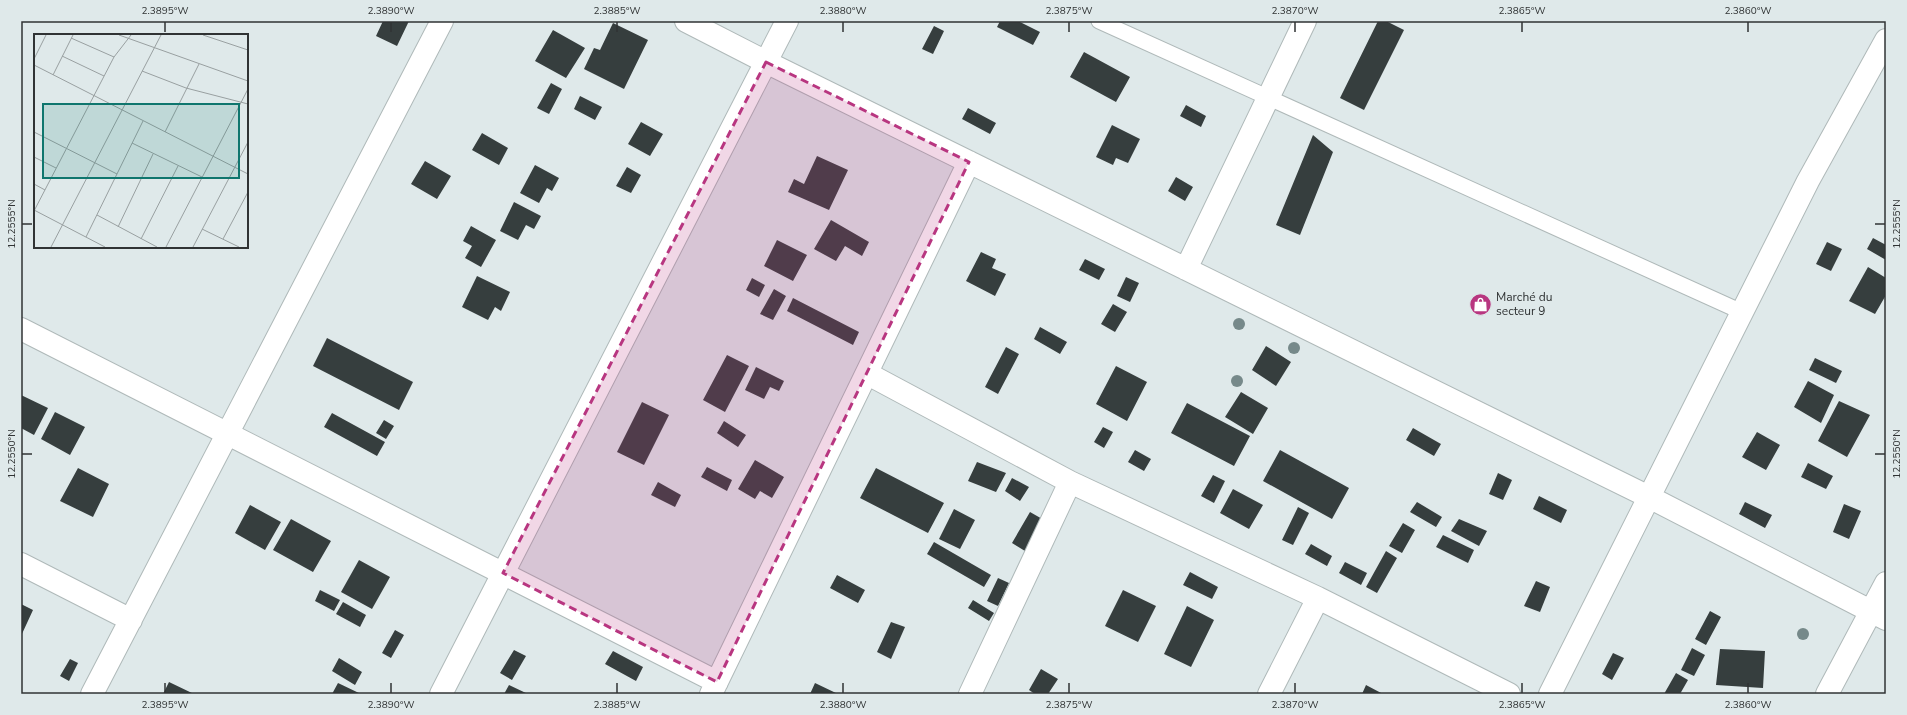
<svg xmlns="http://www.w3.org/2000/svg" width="1907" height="715" font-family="'Nunito Sans',sans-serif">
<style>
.building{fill:#363e3e}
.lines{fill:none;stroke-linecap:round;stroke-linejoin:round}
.service-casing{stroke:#afb9b9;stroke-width:17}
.minor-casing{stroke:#afb9b9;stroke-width:24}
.service{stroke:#fff;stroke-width:15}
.minor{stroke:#fff;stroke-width:22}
.tree{fill:#76898a}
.marked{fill:#b83680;fill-opacity:0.2;stroke:#b83680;stroke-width:3;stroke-dasharray:8 5;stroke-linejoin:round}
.ticks{fill:none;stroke:#303334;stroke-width:1.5}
.labels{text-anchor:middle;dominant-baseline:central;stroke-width:4;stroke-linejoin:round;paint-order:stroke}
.poi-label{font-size:12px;fill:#303334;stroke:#dfe9ea;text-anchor:start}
.inset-road{fill:none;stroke:#99a0a1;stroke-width:1}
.view{fill:#0f766e;fill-opacity:0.15;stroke:#0f766e;stroke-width:2}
.inset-edge{fill:none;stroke:#303334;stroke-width:2}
.neatline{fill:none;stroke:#303334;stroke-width:1.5}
.ticks-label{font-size:10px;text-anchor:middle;fill:#303334}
</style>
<rect width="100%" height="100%" fill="#dfe9ea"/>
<path class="building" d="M383,21H409L397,46L376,36Z
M1000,21H1018L1040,32L1033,45L997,27Z
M1378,21H1386L1404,30L1364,110L1340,98Z
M613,23L648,40L624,89L584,69L594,48L600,50Z
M934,26L944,31L933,54L922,49Z
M553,30L585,48L566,78L535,61Z
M1084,52L1130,77L1116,102L1070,77Z
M551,83L562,89L549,114L537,108Z
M580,96L602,107L595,120L574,109Z
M1186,105L1206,116L1201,127L1180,116Z
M968,108L996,123L990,134L962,119Z
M641,122L663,134L650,156L628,144Z
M1112,125L1140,139L1128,163L1116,158L1113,165L1096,157Z
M482,133L508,148L499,165L472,150Z
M1313,135L1333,152L1300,235L1276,225Z
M817,156L848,170L829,210L788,192L794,179L804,184Z
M425,161L451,176L437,199L411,184Z
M535,165L559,178L552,191L547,188L539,203L520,193Z
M627,167L641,175L631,193L616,186Z
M1176,177L1193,187L1185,201L1168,191Z
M514,202L541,216L534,229L526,225L518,240L500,231Z
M831,220L869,242L862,256L845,246L836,261L814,249Z
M471,226L496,240L481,267L465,258L472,246L463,241Z
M1873,238L1886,245V260L1867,249Z
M777,240L807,255L793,281L764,266Z
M1827,242L1842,249L1831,271L1816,264Z
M981,252L996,259L992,268L1006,274L995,296L966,281Z
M1085,259L1105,269L1099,280L1079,270Z
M1868,267L1886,278V295L1875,314L1849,301Z
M477,276L510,292L501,311L495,307L488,320L462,307Z
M1126,277L1139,283L1130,302L1117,296Z
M752,278L765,285L759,297L746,290Z
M774,289L786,296L773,320L760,314Z
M793,298L859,332L853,345L787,311Z
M1113,304L1127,312L1115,332L1101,324Z
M1040,327L1067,342L1060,354L1034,339Z
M327,338L413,382L399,410L313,366Z
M1266,346L1291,362L1276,386L1252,370Z
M1006,347L1019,354L998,394L985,387Z
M727,355L749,366L725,412L703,400Z
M1815,358L1842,371L1836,383L1809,370Z
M1116,366L1147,382L1127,421L1096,404Z
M756,367L784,381L779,391L770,387L764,399L745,390Z
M1808,381L1834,395L1821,423L1794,407Z
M1241,392L1268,408L1253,434L1225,417Z
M21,395L48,408L34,435L21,428Z
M1839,401L1870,415L1847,457L1818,441Z
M642,402L669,415L644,465L617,452Z
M1187,403L1250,436L1234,466L1171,433Z
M55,412L85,427L70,455L41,439Z
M332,413L385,442L377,456L324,427Z
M384,420L394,426L386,439L376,433Z
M724,421L746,435L738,447L717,433Z
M1103,427L1113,432L1104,448L1094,442Z
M1413,428L1441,444L1434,456L1406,440Z
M1757,432L1780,445L1766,470L1742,457Z
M1135,450L1151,459L1144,471L1128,462Z
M1280,450L1349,488L1332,519L1263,481Z
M755,460L784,477L772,498L760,491L755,499L738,489Z
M977,462L1006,473L996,492L968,481Z
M1808,463L1833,476L1826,489L1801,477Z
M707,467L732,480L727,491L701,477Z
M78,468L109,484L93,517L60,501Z
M876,468L944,503L928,533L860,498Z
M1498,473L1512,480L1503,500L1489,494Z
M1213,475L1225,481L1214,503L1201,496Z
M1012,478L1029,487L1020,501L1005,491Z
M658,482L681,495L675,507L651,495Z
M1233,489L1263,505L1249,529L1220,513Z
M1539,496L1567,510L1561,523L1533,509Z
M1417,502L1442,517L1436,527L1410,512Z
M1745,502L1772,515L1765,528L1739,514Z
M1844,504L1861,511L1849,539L1833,532Z
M250,505L281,522L265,550L235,533Z
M1298,507L1309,513L1293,545L1282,540Z
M954,509L975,520L960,549L939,539Z
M1030,512L1044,520L1025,551L1012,543Z
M291,519L331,541L313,572L273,550Z
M1459,519L1487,531L1479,546L1451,531Z
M1403,523L1415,530L1402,553L1389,546Z
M1443,535L1474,550L1468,563L1436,547Z
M934,542L991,575L984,587L927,554Z
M1311,544L1332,556L1327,566L1305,554Z
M1386,551L1397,558L1377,593L1366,587Z
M359,560L390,577L372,609L341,592Z
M1345,562L1367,573L1361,585L1339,573Z
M1190,572L1218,587L1212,599L1183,585Z
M837,575L865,590L858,603L830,588Z
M998,578L1009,583L998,606L987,601Z
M1536,581L1550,587L1540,612L1524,606Z
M320,590L340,600L334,611L315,601Z
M1123,590L1156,606L1138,642L1105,626Z
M973,600L994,613L989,621L968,608Z
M343,602L366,615L360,627L336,614Z
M21,604L33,610L21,636Z
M1187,606L1214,620L1191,667L1164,654Z
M1710,611L1721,617L1706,645L1695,639Z
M891,622L905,627L891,659L877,652Z
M395,630L404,635L391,658L382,653Z
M1692,648L1705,655L1694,676L1681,670Z
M1720,649L1765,651L1763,688L1716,685Z
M514,650L526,656L512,680L500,673Z
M613,651L643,667L636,681L605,664Z
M1613,653L1624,658L1612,680L1602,674Z
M339,658L362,672L355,685L332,671Z
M70,659L78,663L69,681L60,676Z
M1041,669L1058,679L1048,694H1035L1029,690Z
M1676,673L1688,680L1680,694H1664Z
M169,682L194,694H163Z
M338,683L361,694H332Z
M815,683L838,694H810Z
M509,685L528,694H504Z
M1366,685L1383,694H1362Z"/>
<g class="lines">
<defs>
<path id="service" d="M1099,21L1742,312"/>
<path id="minor" d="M686,21L766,62L1649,497L1886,619
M1186,269L1305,21
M21,329L717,682
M868,374L1070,482L1318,598L1509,694
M21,564L131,620
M92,694L442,21
M441,694L787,21
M711,694L969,162
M970,694L1070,482
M1269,694L1318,598
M1550,694L1808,181L1886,40
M1827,694L1886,583"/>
</defs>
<use href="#service" class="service-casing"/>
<use href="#minor" class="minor-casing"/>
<use href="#service" class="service"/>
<use href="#minor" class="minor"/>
</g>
<g class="tree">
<circle cx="1239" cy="324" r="6"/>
<circle cx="1294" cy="348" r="6"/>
<circle cx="1237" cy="381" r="6"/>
<circle cx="1803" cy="634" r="6"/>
</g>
<path class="marked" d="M766,62L969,162L717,682L503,573Z"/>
<path class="ticks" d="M165,22V32M391,22V32M617,22V32M843,22V32M1069,22V32M1295,22V32M1522,22V32M1748,22V32M22,224H32M1875,224H1885M22,454H32M1875,454H1885M165,683V693M391,683V693M617,683V693M843,683V693M1069,683V693M1295,683V693M1522,683V693M1748,683V693"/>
<defs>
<symbol id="shop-disc" viewBox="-11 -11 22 22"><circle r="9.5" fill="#b83680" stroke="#dfe9ea"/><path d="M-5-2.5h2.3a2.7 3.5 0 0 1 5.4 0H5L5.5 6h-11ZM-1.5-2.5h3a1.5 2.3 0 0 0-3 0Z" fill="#fff"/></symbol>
</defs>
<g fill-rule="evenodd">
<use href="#shop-disc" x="1468" y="292" width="25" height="25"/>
</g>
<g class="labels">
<g class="poi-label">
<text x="1496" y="297">Marché du<tspan x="1496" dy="14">secteur 9</tspan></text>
</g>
</g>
<g transform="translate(34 34)">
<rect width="214" height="214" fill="#dfe9ea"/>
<path class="inset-road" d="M85,1L214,47M169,1L214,16M37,4L80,23M28,22L70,42M0,25L12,1M0,31L214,140M108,37L152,54L214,70M19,41L39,1M0,98L83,140M131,98L165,30M98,109L168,143M0,123L22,134M0,150L11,156M0,176L71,213M0,177L80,23L97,1M63,181L123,213M84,193L119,120M168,195L205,213M52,203L109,87M107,205L144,132M189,205L214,158M17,213L127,1M132,213L214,55M159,213L214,108"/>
<path class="view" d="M9,70H205V144H9Z"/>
<rect width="214" height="214" class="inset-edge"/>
</g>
<rect width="1907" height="715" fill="none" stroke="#dfe9ea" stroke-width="44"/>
<rect x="22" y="22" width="1863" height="671" class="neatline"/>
<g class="ticks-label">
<text x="165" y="14">2.3895°W</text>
<text x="391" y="14">2.3890°W</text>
<text x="617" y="14">2.3885°W</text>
<text x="843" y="14">2.3880°W</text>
<text x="1069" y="14">2.3875°W</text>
<text x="1295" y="14">2.3870°W</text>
<text x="1522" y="14">2.3865°W</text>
<text x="1748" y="14">2.3860°W</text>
<text transform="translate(11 224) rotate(-90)" y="4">12.2555°N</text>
<text transform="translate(1896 224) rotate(-90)" y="4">12.2555°N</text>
<text transform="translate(11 454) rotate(-90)" y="4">12.2550°N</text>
<text transform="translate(1896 454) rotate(-90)" y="4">12.2550°N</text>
<text x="165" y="708">2.3895°W</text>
<text x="391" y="708">2.3890°W</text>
<text x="617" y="708">2.3885°W</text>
<text x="843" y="708">2.3880°W</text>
<text x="1069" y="708">2.3875°W</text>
<text x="1295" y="708">2.3870°W</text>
<text x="1522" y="708">2.3865°W</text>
<text x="1748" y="708">2.3860°W</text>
</g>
</svg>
